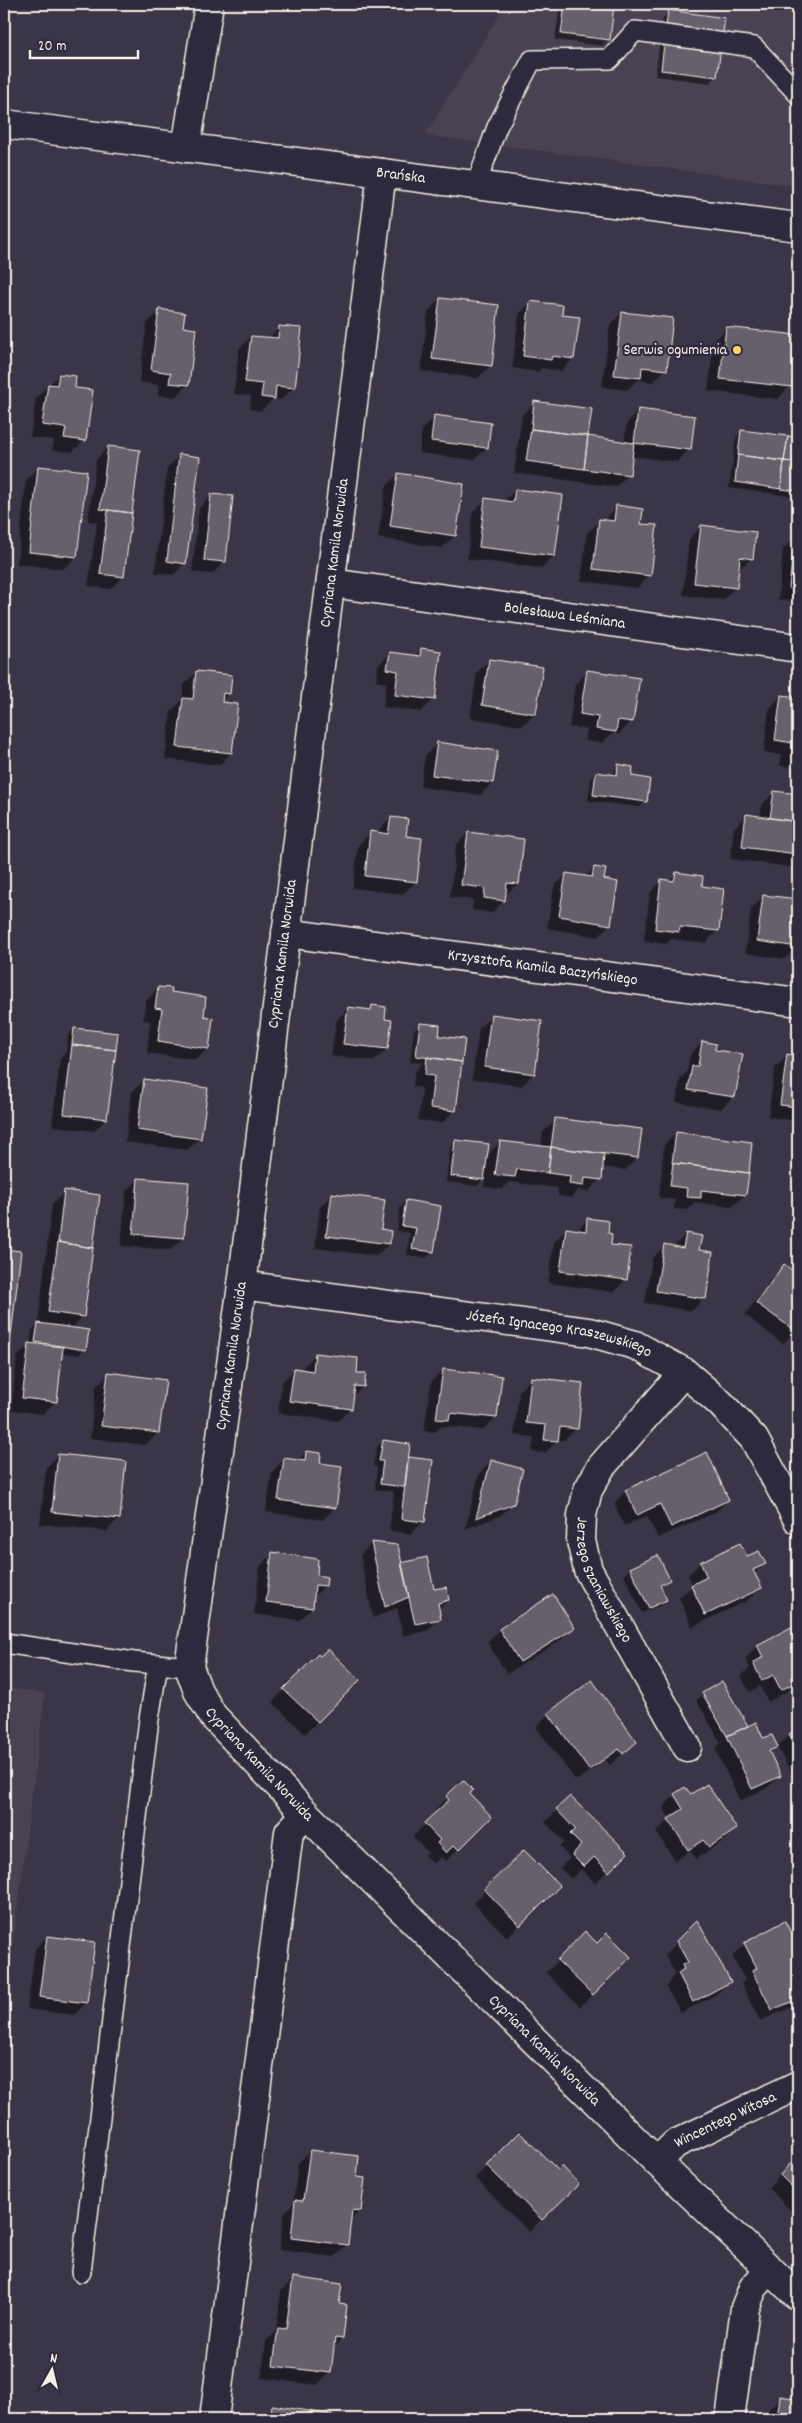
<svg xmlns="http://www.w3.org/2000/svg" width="802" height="2423" font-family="Dekko,sans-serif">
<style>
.built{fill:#484352}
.shadow{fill:#0007}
.building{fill:#65616c;stroke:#f4f1e8}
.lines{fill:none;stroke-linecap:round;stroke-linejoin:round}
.lane-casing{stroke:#f4f1e8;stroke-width:22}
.street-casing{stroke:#f4f1e8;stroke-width:31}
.secondary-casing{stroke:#f4f1e8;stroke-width:31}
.lane{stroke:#2f2a3d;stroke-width:19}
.street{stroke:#2f2a3d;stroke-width:28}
.secondary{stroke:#2f2a3d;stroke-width:28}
.poi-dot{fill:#ffd166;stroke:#2f2a3d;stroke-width:2}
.labels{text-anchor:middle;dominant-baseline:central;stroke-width:4.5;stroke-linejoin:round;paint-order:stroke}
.street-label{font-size:16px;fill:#f4f1e8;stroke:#2f2a3d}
.poi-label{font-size:16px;fill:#f4f1e8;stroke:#2f2a3d;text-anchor:end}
</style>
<rect width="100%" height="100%" fill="#3b3647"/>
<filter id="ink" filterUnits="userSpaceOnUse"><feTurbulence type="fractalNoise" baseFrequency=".02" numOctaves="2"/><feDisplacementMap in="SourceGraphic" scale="10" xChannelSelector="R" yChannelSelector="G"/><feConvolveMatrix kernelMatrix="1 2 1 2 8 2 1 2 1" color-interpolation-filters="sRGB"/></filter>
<g filter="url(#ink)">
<path class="built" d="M506,4H798V186L425,135Z
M4,1688L45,1693L4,2015Z"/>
<path class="shadow" d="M560,4H613L608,40L602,46L555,40Z
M669,12L716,77L710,83L655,76L663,18Z
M440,299L498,306L490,366L478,378L421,371L428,312Z
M531,302L560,316L573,359L561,371L542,368L538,372L512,368L519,314Z
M160,311L182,328L188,384L175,397L158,395L159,385L139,382L147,323Z
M622,313L666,369L653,382L637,380L627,390L602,387L610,325Z
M279,328L294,387L281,400L273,399L261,411L250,409L251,396L234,394L239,349L251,337L268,339Z
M726,329L790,386L778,399L708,391L714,341Z
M59,375L73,389L85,440L72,452L52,450L54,440L30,437L36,398Z
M535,403L587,437L624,443L627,423L639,410L689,449L677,462L631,456L628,474L616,487L514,473L522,415Z
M435,417L487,448L474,460L419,453L422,429Z
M742,431L798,439V497L729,488L736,437Z
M108,447L139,451L123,577L110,589L88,586L97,522L88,521L96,460Z
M179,456L185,563L173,575L155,573L167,468Z
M39,467L76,557L63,569L17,564L26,480Z
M398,474L455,536L442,548L378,538L386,487Z
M515,490L554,556L542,568L467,559L473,512L485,500L503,502Z
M212,495L232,497L225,562L212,574L192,572L199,508Z
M616,507L640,525L649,576L637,588L581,581L587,533L600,521H604Z
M701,527L752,558L737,570L735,587L723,600L683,595L689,539Z
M795,537H798V609V602L778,600L783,549Z
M421,650L434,699L421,712L383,707L386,683L376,681L378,666L390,653L414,657Z
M490,660L535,714L522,726L470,718L477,672Z
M588,671L632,721L619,734L613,733L602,743L585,741L587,729L569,727L575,684Z
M197,672L229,694L219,703L231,753L219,765L165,759L171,712L182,700L184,684Z
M781,696L798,698L797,768L780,766L781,755L764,752L769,709Z
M437,743L492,783L480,795L420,787L425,756Z
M618,766L631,777L646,801L640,807L588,801L591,779L597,773L612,775Z
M774,792L798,796V868L730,859L734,828L746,816L760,818L762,805Z
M391,818L405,837L421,839L416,882L403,894L353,888L358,845L371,833L378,834L379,830Z
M468,833L518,884L504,896V900L492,913L472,910L473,900L450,897L456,845Z
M594,868L602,880L610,924L598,937L547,928L554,886L567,874L585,877Z
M676,874L701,887L718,930L706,943L671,939L666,944L644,941L650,893L662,881L668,882Z
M764,896L798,900V946L785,959L745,953L751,909Z
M158,988L170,993L202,1017L208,1048L196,1060L147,1053L150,1021L143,1020L146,1001Z
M373,1006L383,1020L391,1022L387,1049L374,1061L331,1056L336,1021L348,1008L369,1011Z
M491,1016L534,1073L522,1086L472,1079L479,1028Z
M420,1024L438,1037L455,1110L442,1123L418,1120L422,1088L413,1087L415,1071L423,1063L410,1062L414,1030Z
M74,1029L116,1034L106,1119L94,1131L52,1126L60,1059L66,1052L68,1035Z
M702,1042L714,1051L734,1096L721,1109L676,1102L680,1079L687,1072L690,1055Z
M787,1056L798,1057V1121L768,1117L775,1068Z
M145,1080L200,1138L187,1150L125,1142L132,1092Z
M556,1120L637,1158L625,1170L602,1167L600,1179L588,1192L578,1190L571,1198L558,1196V1188L534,1185L509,1182L502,1189L484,1187L485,1178L477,1186L446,1182L450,1147L456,1141L486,1157L500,1142L541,1147L543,1132Z
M676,1133L745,1195L732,1207L695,1202L687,1210L674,1209L675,1200L659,1198L664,1145Z
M139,1179L183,1238L170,1250L121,1246L126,1191Z
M65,1192L83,1316L71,1329L85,1349L79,1355L61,1353L56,1401L43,1414L11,1410L17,1357L30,1344L32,1330L38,1324L52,1204Z
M333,1194L379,1230L390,1232L389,1244L376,1256L315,1248L320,1207Z
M406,1201L440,1207L433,1252L426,1258L407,1255L410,1233L397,1231L400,1208Z
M588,1219L606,1234L626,1280L613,1292L548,1283L554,1242L566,1229L576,1231Z
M686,1234L704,1298L692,1311L645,1303L652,1258L665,1246L673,1247Z
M4,1251L20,1252L4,1385Z
M784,1266L798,1276V1328L783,1344L745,1315L772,1278Z
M316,1354L355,1374L363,1387L352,1397L351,1408L338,1421L278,1413L282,1382L294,1369L303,1371V1367Z
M443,1370L501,1377L495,1418L483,1430L442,1426L435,1432L424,1431L431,1382Z
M109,1374L158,1433L145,1445L90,1438L96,1386Z
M531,1379L577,1428L564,1440H558L545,1453L532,1452L534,1437L514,1435L519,1391Z
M383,1441L407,1461L424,1521L411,1534L389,1531L394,1492L375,1489L377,1467L373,1466L377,1447Z
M306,1452L335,1507L323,1520L266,1512L272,1472L284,1459L297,1461Z
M58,1455L119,1518L107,1531L40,1524L46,1468Z
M491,1461L513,1504L500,1516L465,1529L479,1474Z
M626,1491L728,1500L716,1512L658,1538L647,1516L624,1526L614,1503Z
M372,1543L448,1600L438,1610L440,1618L427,1631L403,1636L397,1608L373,1618L360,1555Z
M273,1553L325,1586L313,1597L312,1608L299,1620L254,1614L260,1566Z
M746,1558L764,1564L754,1574L760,1588L748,1600L692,1627L679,1598L693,1585L688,1575L700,1563Z
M630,1569L669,1580L660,1587L665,1600L659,1606L642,1613L624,1575Z
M553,1596L573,1628L561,1640L507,1674L487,1642L499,1630Z
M797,1626L798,1685L768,1702L760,1686L750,1692L741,1676L750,1668L745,1659L757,1646Z
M318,1656L358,1680L305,1734L272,1702Z
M592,1682L636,1742L610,1765L606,1760L576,1781L536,1727L548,1714Z
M721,1683L746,1726L763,1740L776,1747L769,1754L780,1776L767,1788L740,1801L715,1749L721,1743L696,1700Z
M798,1730V1785L777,1747L790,1735Z
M463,1782L468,1794L490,1817L446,1861L441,1857L433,1864L425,1856L428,1853L413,1836L437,1813L435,1810Z
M675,1795L690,1796L735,1829L723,1841L696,1859L690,1851L675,1861L656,1832L670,1819L663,1807Z
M557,1810L626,1853L595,1883L581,1869L571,1879L560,1868L570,1858L559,1847L564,1842L545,1822Z
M524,1852L559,1886L507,1937L473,1903Z
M696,1923L729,1982L717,1994L681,2013L666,1987L675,1973L665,1955Z
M784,1923L798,1950V2004L760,2021L741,1984L745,1980L732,1956L745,1944Z
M47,1937L93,1943L86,2003L74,2015L27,2009L35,1949Z
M597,1944L629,1957L580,2007L546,1973L573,1945Z
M519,2134L558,2172L577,2184L529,2232L475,2178Z
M310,2151L355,2178L359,2211L350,2220L347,2245L335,2257L279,2250L284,2213L293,2204L298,2163Z
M798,2157V2218L768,2188Z
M293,2279L338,2305L342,2338L333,2348L329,2373L317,2385L261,2378L266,2341L276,2332L281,2291Z
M780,2398L798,2401V2419H778L779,2410H777L776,2419H767L768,2410Z
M272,2407L331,2416L330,2419H265L266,2413Z"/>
<path class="building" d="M565,4H614L610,40L561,34Z
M668,10L725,18L717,77L661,70Z
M440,298L499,305L492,366L432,359Z
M530,301L563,305L562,315L580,317L574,359L552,356L551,360L523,356Z
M159,309L185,313L183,327L196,329L189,385L169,383L171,373L151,370Z
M622,312L673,318L667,370L642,367L641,378L614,375Z
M279,326L302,328L295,388L276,386L275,399L261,397L263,384L245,382L251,336L278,338Z
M726,327L797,335L792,387L720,379Z
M59,374L76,376L75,388L93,390L86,441L64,438L66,428L42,425L48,384L57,385Z
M534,401L592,409L588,436L531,429Z
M638,409L695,416L691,450L634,443Z
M434,415L491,423L488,448L431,441Z
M531,429L588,436L584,469L526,461Z
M741,430L788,436L784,461L738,455Z
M588,436L634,443L630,475L584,469Z
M788,436L798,437V463L784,461Z
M108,446L140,450L132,513L100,509Z
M179,454L200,457L186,564L167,561Z
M738,455L784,461L781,489L735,482Z
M784,461L798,463V491L781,489Z
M38,466L87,471L77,557L29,552Z
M398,473L464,484L456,536L390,526Z
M515,489L563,495L555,556L479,547L485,498L513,502Z
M211,494L233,496L226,562L204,560Z
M616,505L643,509L641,524L657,525L651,576L593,569L599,519L614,521Z
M108,510L132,513L124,577L100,574Z
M701,525L756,532L753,559L740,557L737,588L694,583Z
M795,535L798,536V589L789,588Z
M421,648L441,651L435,700L395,695L398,671L387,669L390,652L420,656Z
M489,659L543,667L536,714L482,705Z
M587,670L640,678L633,722L618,720L616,732L596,729L598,717L580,714Z
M196,671L232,675L230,694L223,693L222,702L238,704L232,753L177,747L183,698L193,699Z
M781,695L798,697V755L792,754L793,743L775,740Z
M437,742L498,751L493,783L432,775Z
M618,764L633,767L632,776L650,779L647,802L593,795L596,772L617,775Z
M774,791L798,794V822L770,818Z
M746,814L798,822V854L742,847Z
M391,817L408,819L406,836L422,838L417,882L365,876L370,831L388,834Z
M468,832L524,839L519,884L507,883L505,901L484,898L485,888L461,885Z
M594,867L606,869L604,879L618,882L611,925L559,916L566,873L592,877Z
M676,872L703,876L702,886L724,889L719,931L680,927L679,932L655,929L661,879L674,881Z
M763,895L798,899V947L757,941Z
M158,987L172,988L171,992L206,997L204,1016L213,1018L209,1049L158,1041L162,1009L155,1008Z
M372,1005L386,1007L385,1019L392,1020L388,1049L343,1044L348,1007L371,1010Z
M491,1014L542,1021L535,1074L484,1067Z
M420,1023L440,1025L439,1036L465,1039L462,1062L416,1056Z
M74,1028L118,1033L116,1050L72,1045Z
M702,1041L716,1044L715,1050L743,1054L735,1097L688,1090L692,1066H698Z
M72,1045L116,1050L107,1119L64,1114Z
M787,1054L798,1056V1107L780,1105Z
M427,1057L462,1062L456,1111L430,1108L434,1076L425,1075Z
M144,1079L208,1088L201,1139L137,1130Z
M555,1118L642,1129L638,1158L551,1147Z
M676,1132L752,1142L749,1173L672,1163Z
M455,1140L489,1144L484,1180L451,1176Z
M500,1141L551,1147L548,1173L517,1169L515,1177L495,1175Z
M551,1147L604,1154L602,1180L585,1178L584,1186L569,1184L570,1176L548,1173Z
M673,1163L749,1173L746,1195L701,1190V1198L686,1197L687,1188L670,1186Z
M138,1178L189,1182L184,1238L133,1234Z
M64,1190L100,1195L93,1248L58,1242Z
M332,1193L385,1200L381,1229L391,1231L390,1244L326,1236Z
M406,1200L441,1206L434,1252L412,1249L416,1228L402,1226Z
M587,1218L609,1221L608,1233L612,1234L611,1245L631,1247L627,1280L560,1271L566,1228L586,1231Z
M686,1233L702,1236L699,1250L713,1252L706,1299L656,1291L664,1244L683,1248Z
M58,1242L93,1248L84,1317L48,1312Z
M4,1249L21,1251L4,1395Z
M784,1264L798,1275L797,1332L756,1303Z
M38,1323L89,1330L86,1350L35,1342Z
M29,1343L63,1347L57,1402L22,1398Z
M315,1353L358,1358L357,1373H366L364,1387L355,1386L352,1409L289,1401L294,1368L313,1371Z
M443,1369L502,1376L497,1418L450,1413L449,1420L436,1419Z
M108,1372L166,1380L159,1433L101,1426Z
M531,1377L583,1383L578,1429L560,1427L558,1441L544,1440L546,1425L526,1423Z
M383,1440L410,1444L405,1487L380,1484L383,1461H379Z
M306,1451L321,1453L320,1463L342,1466L336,1508L278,1500L284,1458L305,1461Z
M707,1452L729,1500L671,1527L660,1504L637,1515L625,1490Z
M58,1454L126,1461L120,1519L52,1512Z
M408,1457L433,1460L425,1522L401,1519Z
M491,1460L523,1469L514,1504L476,1518Z
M371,1542L398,1545L409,1597L385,1607Z
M740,1543L747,1556L759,1551L766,1564L753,1570L762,1588L705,1615L691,1585L707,1577L700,1562Z
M272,1552L318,1559L317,1575L327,1577L326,1586L315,1585L313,1608L266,1602Z
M658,1555L670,1580L660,1585L667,1600L649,1608L630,1568Z
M427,1557L434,1589L446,1587L449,1600L438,1603L441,1619L415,1624L401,1563Z
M553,1594L575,1628L520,1662L499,1629Z
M797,1624L798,1681L781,1690L773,1675L762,1681L753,1663L763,1657L757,1645Z
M328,1649L360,1680L318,1722L283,1689L318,1654L320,1656Z
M592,1680L637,1742L623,1754L619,1749L589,1770L548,1713Z
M722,1681L748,1726L727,1736L702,1693Z
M756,1722L763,1738L772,1735L778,1747L769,1751L781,1776L752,1789L727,1736Z
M798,1729V1751L789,1734Z
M463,1780L473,1790L470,1794L492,1817L459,1850L454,1845L446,1853L437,1843L440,1840L424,1823L449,1800L446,1796Z
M707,1784L737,1829L709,1847L703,1840L688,1850L668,1819L683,1809L674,1794L685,1787L691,1794Z
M570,1796L628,1853L609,1872L594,1857L584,1867L572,1855L581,1845L570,1834L575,1829L556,1809Z
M524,1850L560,1886L520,1926L484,1889Z
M697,1920L731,1982L693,2002L678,1973L684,1969L682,1965L688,1962L676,1941Z
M785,1921L798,1947V1999L772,2010L752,1971L757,1968L744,1943Z
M585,1931L597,1943L607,1933L631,1957L593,1995L557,1960Z
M47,1936L95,1942L87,2003L39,1997Z
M519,2132L558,2170L562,2166L579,2184L542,2220L486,2165Z
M310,2150L359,2156L357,2177L365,2178L361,2211L352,2210L348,2245L291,2238L295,2200L303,2201Z
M798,2155V2193L780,2175Z
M293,2277L342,2284L339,2304L347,2305L343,2339L335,2338L331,2373L273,2366L278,2328L286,2329Z
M780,2396L798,2399V2419H777Z
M272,2405L332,2415L331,2419H270Z"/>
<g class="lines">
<defs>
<path id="lane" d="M476,185L497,127L532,60L610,59L635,31L754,47L798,94
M4,1643L134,1662L189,1667
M81,2272L149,1719L158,1664"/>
<g id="street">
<path id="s1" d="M382,173L242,1285L189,1667L198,1691L213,1716L306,1814L657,2162L798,2296"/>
<path id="s2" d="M331,583L798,648"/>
<path id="s3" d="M286,933L798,1002"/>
<path id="s4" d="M242,1285L589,1332L635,1345L684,1372L720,1403L754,1439L798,1520"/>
<path id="s5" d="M684,1372L601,1467L588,1490L582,1515L581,1541L588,1570L687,1747"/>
<path id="s6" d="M657,2162L675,2144L798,2085"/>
<path d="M214,2419L289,1832L306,1814"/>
<path d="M730,2419L745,2308L753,2288L770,2269"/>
</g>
<g id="secondary">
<path id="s7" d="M4,124L798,227"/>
<path d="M186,148L209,4"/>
</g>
</defs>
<use href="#lane" class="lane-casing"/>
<use href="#street" class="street-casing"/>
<use href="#secondary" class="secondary-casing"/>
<use href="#lane" class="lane"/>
<use href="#street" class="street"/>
<use href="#secondary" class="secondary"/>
</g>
</g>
<circle class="poi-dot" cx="737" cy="350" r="5"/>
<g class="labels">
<g class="street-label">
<text stroke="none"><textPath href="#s7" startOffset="400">Brańska</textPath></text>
<text transform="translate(335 553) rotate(-83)">Cypriana Kamila Norwida</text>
<text stroke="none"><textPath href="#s2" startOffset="236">Bolesława Leśmiana</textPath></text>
<text transform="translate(283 954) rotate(-83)">Cypriana Kamila Norwida</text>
<text stroke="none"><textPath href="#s3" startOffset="259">Krzysztofa Kamila Baczyńskiego</textPath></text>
<text stroke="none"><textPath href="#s4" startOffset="321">Józefa Ignacego Kraszewskiego</textPath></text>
<text transform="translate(232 1356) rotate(-82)">Cypriana Kamila Norwida</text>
<text stroke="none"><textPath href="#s5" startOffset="248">Jerzego Szaniawskiego</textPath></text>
<text stroke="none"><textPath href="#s1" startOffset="1628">Cypriana Kamila Norwida</textPath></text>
<text stroke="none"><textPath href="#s1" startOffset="2032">Cypriana Kamila Norwida</textPath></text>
<text stroke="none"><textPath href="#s6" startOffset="81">Wincentego Witosa</textPath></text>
</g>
<g class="poi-label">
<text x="727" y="350">Serwis ogumienia</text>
</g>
</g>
<rect width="802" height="2423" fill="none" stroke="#2f2a3d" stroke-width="20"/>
<rect x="10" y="10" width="782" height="2403" fill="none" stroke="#f4f1e8" stroke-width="2" filter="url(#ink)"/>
<g transform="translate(52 2370) rotate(8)" stroke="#2f2a3d" stroke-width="4" paint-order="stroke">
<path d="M0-4L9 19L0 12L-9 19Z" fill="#f4f1e8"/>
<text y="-8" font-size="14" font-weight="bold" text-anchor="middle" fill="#f4f1e8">N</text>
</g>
<path d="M30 50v8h108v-8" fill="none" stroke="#f4f1e8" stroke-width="2.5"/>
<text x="38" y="50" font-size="15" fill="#f4f1e8" stroke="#2f2a3d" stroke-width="4" paint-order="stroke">20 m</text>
</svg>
